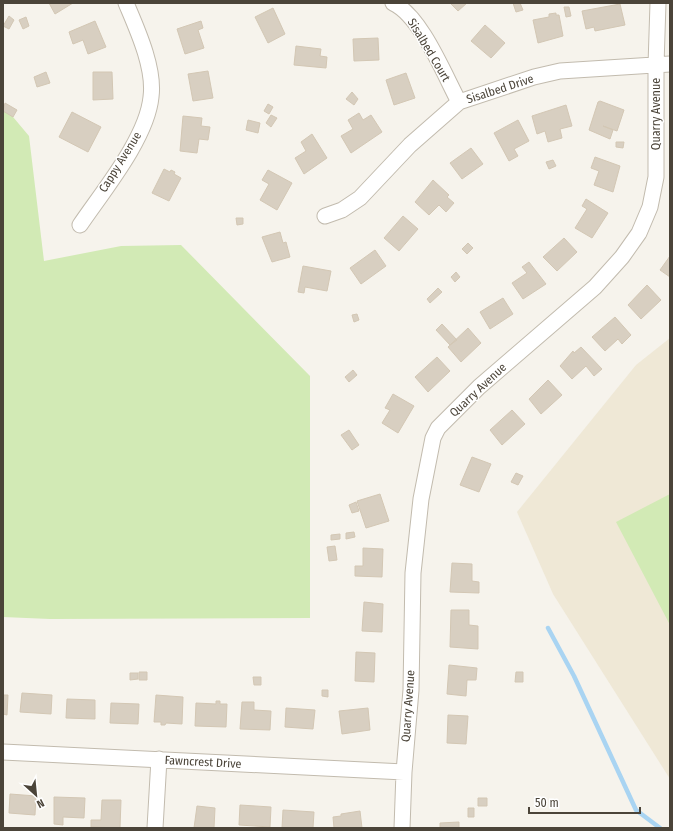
<svg xmlns="http://www.w3.org/2000/svg" width="673" height="831" font-family="'Fira Sans Condensed',sans-serif">
<style>
.education{fill:#efe8d6}
.green{fill:#d2eab5}
.lines{fill:none;stroke-linecap:round;stroke-linejoin:round}
.stream{stroke:#a9d4f2;stroke-width:4.5}
.building{fill:#d8cfc1;stroke:#d3c7b4}
.minor-casing{stroke:#c2bbae;stroke-width:17}
.minor{stroke:#fff;stroke-width:15}
.labels{text-anchor:middle;dominant-baseline:central;stroke-width:3;stroke-linejoin:round;paint-order:stroke}
.street-label{font-size:12px;fill:#4b4439;stroke:#fff}
</style>
<rect width="100%" height="100%" fill="#f6f3ec"/>
<path class="education" d="M670,338V779L553,594L517,512L636,365Z"/>
<path class="green" d="M3,105L29,136L44,261L121,246L181,245L310,376V618L50,619L3,617Z
M670,494V625L616,522Z"/>
<g class="lines">
<path class="stream" d="M548,628L574,676L636,810L660,828"/>
</g>
<path class="building" d="M49,3H73L55,14Z
M450,3H467L458,11Z
M513,3H520L523,10L516,12Z
M620,4L625,25L595,31L594,27L586,29L582,11Z
M564,7H569L571,16L566,17Z
M273,8L285,34L268,43L255,17Z
M556,13V15H559L563,36L538,43L533,20L549,17V14Z
M9,16L14,20L9,29L3,26Z
M26,17L29,26L23,29L19,20Z
M95,21L106,47L88,54L83,40L73,44L69,32Z
M201,21L203,28L198,30L204,48L185,54L177,29Z
M485,25L505,43L491,58L471,41Z
M378,38L379,60L354,61L353,39Z
M296,46L321,49L320,56L327,57L326,68L294,65Z
M208,71L213,98L193,101L188,74Z
M46,72L50,83L37,87L34,77Z
M93,72H112L113,99L93,100Z
M406,73L415,98L394,105L386,80Z
M352,92L358,99L354,105L346,99Z
M600,101L624,110L617,131L603,126L613,130L610,139L589,130L598,102Z
M5,103L17,110L13,117L3,111Z
M268,104L273,107L269,114L264,111Z
M566,105L572,126L560,129L562,138L548,142L545,131L537,134L532,116Z
M72,112L101,127L88,152L59,137Z
M359,113L363,120L371,115L382,132L351,153L341,136L353,129L348,120Z
M271,115L277,118L271,127L266,123Z
M183,116L202,118L201,126L210,127L208,140L199,139L197,153L180,151Z
M248,120L260,123L258,133L246,130Z
M518,120L529,141L514,149L518,156L509,161L494,133Z
M312,134L327,158L304,174L295,158L306,151L301,142Z
M616,142H624L623,148L616,147Z
M471,148L483,164L462,179L450,163Z
M595,157L620,166L613,192L594,185L599,171L591,168Z
M553,160L556,166L549,169L546,162Z
M164,169L170,172L171,170L175,172L174,174L181,178L169,201L152,193Z
M268,170L292,183L277,210L260,200L269,184L262,180Z
M433,180L449,195L447,197L454,203L446,212L439,205L429,215L415,202Z
M586,199L608,213L592,238L575,228L587,209L582,206Z
M403,216L418,229L399,251L384,238Z
M236,218H243V224L237,225Z
M280,232L283,243L286,242L290,257L272,262L262,237Z
M564,238L577,252L557,271L543,257Z
M468,243L473,248L467,254L462,249Z
M375,250L386,266L361,284L350,268Z
M670,256V277L660,270Z
M529,262L546,284L523,299L512,283L527,273L522,267Z
M303,266L331,271L327,291L305,287L304,293L298,292Z
M456,272L460,277L455,282L451,277Z
M647,285L661,300L641,319L628,305Z
M438,288L442,292L430,303L427,299Z
M503,298L513,314L490,329L480,312Z
M357,314L359,320L354,322L352,315Z
M615,317L631,335L622,344L618,339L605,351L592,337Z
M442,324L457,340L450,345L436,330Z
M468,328L481,343L461,362L448,347Z
M581,347L602,369L594,376L586,366L572,379L560,366L573,351L574,353Z
M437,357L450,371L428,392L415,377Z
M353,370L357,375L349,382L345,377Z
M548,380L562,395L541,414L529,399Z
M393,394L414,406L398,433L382,423L390,410L385,408Z
M512,410L525,424L502,445L490,430Z
M349,430L359,445L352,450L341,435Z
M472,457L491,464L479,492L460,485Z
M516,473L523,476L518,485L511,482Z
M380,494L389,521L366,528L357,501Z
M356,502L359,511L352,513L349,505Z
M354,532L355,537L346,539V533Z
M340,534V539L331,540V535Z
M335,546L337,560L329,561L327,547Z
M363,548L383,549L382,577L355,576V566H363Z
M452,563L472,564V581L479,582V593L450,592Z
M364,602L383,604L382,632L362,631Z
M451,610H469V625L478,626V649L450,647Z
M356,652L375,653L374,682L355,681Z
M449,665L477,668L476,680H467L466,696L447,694Z
M139,672H147V680H139Z
M516,672H523V682H515Z
M130,673H138V679L130,680Z
M253,677H261V685H254Z
M322,690H328V697L322,696Z
M22,693L52,695L51,714L20,712Z
M3,695H8L7,715L3,714Z
M156,695L183,697L182,724L166,723L165,725H161V722H154Z
M67,699L95,700V719L66,718Z
M216,701H220V704H227L226,727L195,726L196,703L216,704Z
M242,702H254V710L271,711L270,730L240,729Z
M111,703L139,704L138,724L110,723Z
M286,708L315,710L313,729L285,727Z
M368,708L370,730L342,734L339,711Z
M448,715L468,716L466,744L447,743Z
M10,794L36,796L35,815L9,813Z
M54,797L85,798L84,818L63,817V825L54,824Z
M478,798H487V806H478Z
M102,800H121L120,828L91,827V820H101Z
M240,805L271,807L270,827L239,825Z
M197,806L215,808L214,828H194Z
M468,808H474V817H468Z
M283,810L314,812L313,828H282Z
M360,811L362,828H334L333,817L341,816V814Z
M459,822V828H440V823Z"/>
<g class="lines">
<defs>
<path id="minor" d="M393,3C421,16 444,74 459,102
M325,216L342,210L360,198L410,145L459,102L534,77L560,71L670,64
M80,225C103,191 147,138 151,97C155,68 137,29 126,3
M3,752L404,772
M155,828L159,759
M402,828L404,772L411,690L413,573L421,499L433,438L438,428L479,387L595,287L622,257L639,233L650,207L656,177V65L658,3"/>
</defs>
<use href="#minor" class="minor-casing"/>
<use href="#minor" class="minor"/>
</g>
<g class="labels">
<g class="street-label">
<text transform="translate(429 50) rotate(59)">Sisalbed Court</text>
<text transform="translate(500 89) rotate(-18)">Sisalbed Drive</text>
<text transform="translate(656 114) rotate(-90)">Quarry Avenue</text>
<text transform="translate(120 162) rotate(-58)">Cappy Avenue</text>
<text transform="translate(478 390) rotate(-43)">Quarry Avenue</text>
<text transform="translate(408 706) rotate(-86)">Quarry Avenue</text>
<text transform="translate(203 762) rotate(3)">Fawncrest Drive</text>
</g>
</g>
<rect width="673" height="831" fill="none" stroke="#4b4439" stroke-width="8"/>
<g transform="translate(36 795) rotate(153)" stroke="#ffffff" stroke-width="3" paint-order="stroke">
<path d="M0-3L7 15L0 10L-7 15Z" fill="#4b4439"/>
<text y="-6" font-size="11" font-weight="bold" text-anchor="middle" fill="#4b4439">N</text>
</g>
<path d="M529 807v6h111v-6" fill="none" stroke="#4b4439" stroke-width="2"/>
<text x="535" y="807" font-size="12" fill="#4b4439" stroke="#ffffff" stroke-width="3" paint-order="stroke">50 m</text>
</svg>
